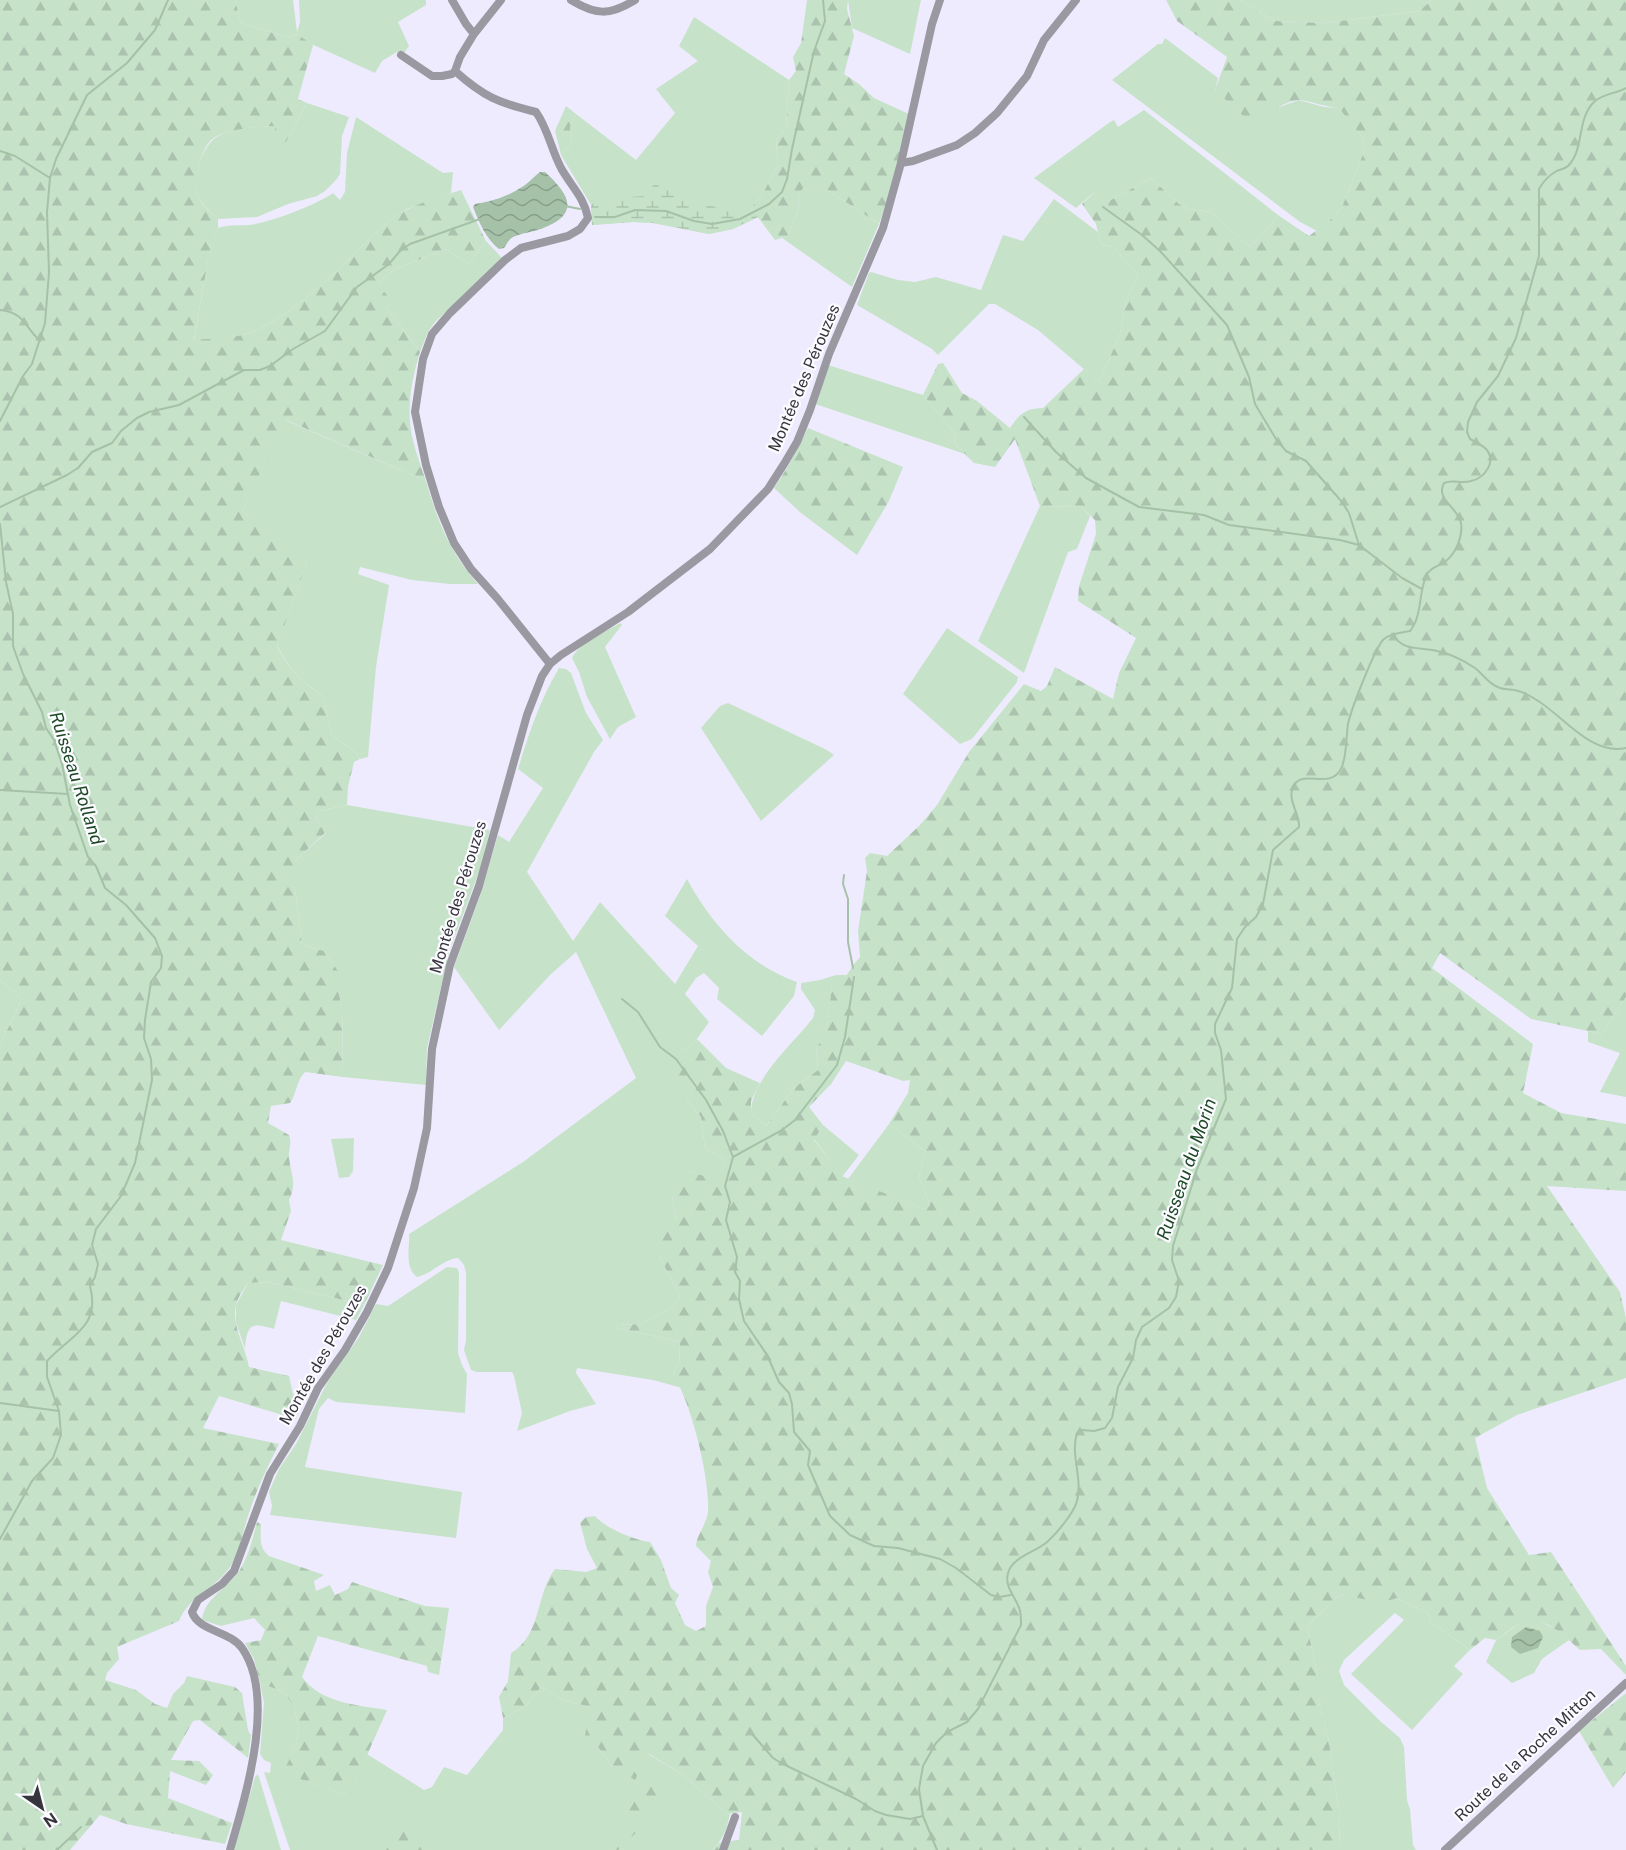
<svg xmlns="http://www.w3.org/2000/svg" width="1626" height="1850" font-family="'Public Sans',sans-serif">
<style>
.grass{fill:#c6e3c9}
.forest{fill:url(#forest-firs);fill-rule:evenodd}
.wetland{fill:url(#wetland-marsh)}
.water{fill:url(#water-waves)}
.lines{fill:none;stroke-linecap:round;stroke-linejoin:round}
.stream{stroke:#a5c2a8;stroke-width:2}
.street{stroke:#9a98a0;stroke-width:8}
.labels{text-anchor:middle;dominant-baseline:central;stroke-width:4.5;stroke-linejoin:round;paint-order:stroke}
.street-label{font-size:16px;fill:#37353c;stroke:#fcfbff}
.water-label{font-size:18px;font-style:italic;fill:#1d4925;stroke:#fcfbff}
</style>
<defs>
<pattern id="forest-firs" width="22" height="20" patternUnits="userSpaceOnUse" patternTransform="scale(1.5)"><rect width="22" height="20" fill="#c6e3c9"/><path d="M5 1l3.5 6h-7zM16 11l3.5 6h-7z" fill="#abc3ae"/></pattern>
<pattern id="wetland-marsh" width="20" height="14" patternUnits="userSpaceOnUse" patternTransform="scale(1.5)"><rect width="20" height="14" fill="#c6e3c9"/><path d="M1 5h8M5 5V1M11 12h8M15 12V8" fill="none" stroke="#abc3ae"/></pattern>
<pattern id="water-waves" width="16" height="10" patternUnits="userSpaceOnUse" patternTransform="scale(1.5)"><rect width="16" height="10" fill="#a5c2a8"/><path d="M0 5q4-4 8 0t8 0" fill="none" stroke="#879e8a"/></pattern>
</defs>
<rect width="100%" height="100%" fill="#efebfe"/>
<path class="grass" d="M235,0H293L297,32L300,22L299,0H426V5L398,22L409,46L404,53L397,52L382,61L375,73L307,42L297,34L290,38L241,23Z
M848,0H921L910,54L852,28Z
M1240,0H1432L1419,11L1324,23L1275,21Z
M694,17L789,80L786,128L776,140L778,166L764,191L751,208L758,217L733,229L709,234L653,223L633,222L592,225L591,205L561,155L572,142L570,127L576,114L636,160L675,113L656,89L698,61L679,46Z
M1165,38L1218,78L1215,90L1274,109L1299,100L1324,107L1340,108L1362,137L1365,149L1342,207L1334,217L1317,231L1300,222L1112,80L1158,44H1162Z
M307,103L349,117L342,136L340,174L336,180L325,191L317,196L288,204L257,217L218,219C212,213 203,206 199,198C191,180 201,144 220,135C236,127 257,127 275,126L286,142Z
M1144,110L1278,215L1269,228L1250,247L1211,212L1190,209L1179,204L1151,178L1109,201L1104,200L1097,190L1076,208L1034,178L1110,122L1114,120L1118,127Z
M356,117L443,173L453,172L451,193L407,209L391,219C351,255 299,315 249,333C233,339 211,339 194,341L211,242L218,228C230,224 239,226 250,225C271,222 316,205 333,193L340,200L345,192L347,153Z
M805,184L829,191L879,224L852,287L782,238L788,236L799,208L798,196Z
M1054,199L1098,232L1101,244L1113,247L1138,274L1126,301L1120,334L1099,382L1038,330L995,304H989L938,355L932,349L857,305L869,273L871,272L898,280L915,282L936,277L981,290L1003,235L1023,241Z
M486,241L502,258L435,322L428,332L420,352L385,306L378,284L393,270L446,249L468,264Z
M828,365L923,395L954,432L955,444L965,454L815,404Z
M285,420L426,481C437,520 450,553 478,584H450L412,580L360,567L358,574L389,585L376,667L368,757L360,759L356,753L332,735L323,696C302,682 288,668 277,645L307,562L242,511Z
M1040,506L1081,507L1090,516L1077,549L1068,552L1024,673L978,641Z
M620,623L622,625L605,647L636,717L618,727L610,739L587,697L579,672L572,658C580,642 605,632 620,623Z
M947,628L1018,677L1017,682L972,739L960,744L903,694Z
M559,668L566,669L571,673L586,713L603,740L594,752L527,872L573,941L600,902L675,984L698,946L665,916L687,879C712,925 747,964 797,982L794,996L762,1036L717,999L719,988L704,973L696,978L685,994L709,1022L697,1039L683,1052L685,1098L701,1117L705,1148L726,1161L717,1182L690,1171L672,1196L676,1222L658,1254L680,1296L673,1307L641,1324L616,1325L617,1328L680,1342L679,1363L673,1375L682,1388L653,1380L577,1368L576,1373L596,1404L570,1411L517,1431L522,1413L514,1376L512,1372H477L471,1370L464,1350L466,1340V1273L464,1265L458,1258C443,1259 432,1274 417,1277C404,1268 410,1247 409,1234L523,1162L636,1078L576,952L550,975L499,1030L454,967L480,896L498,835L509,842L543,788L518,769C529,733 540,700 559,668Z
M728,703L827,750L834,755L761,821L701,728L720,706Z
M347,805L490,830L480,869L449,952L427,1048L426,1085L343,1077L342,1008L338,990V971L324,951L302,945L295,888L286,874L297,859L326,833L316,819L318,811Z
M836,975H847L844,980L832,986L826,1036L816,1048L818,1070L794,1088L766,1126L751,1113C751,1079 793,1044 813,1018L815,1010L801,989V983L820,980Z
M0,980L22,999L0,1045Z
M1626,997V1097L1600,1092L1620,1053L1588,1042V1031L1602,1034Z
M889,1124L925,1151L919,1177L930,1205L926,1210L848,1179Z
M823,1125L859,1155L842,1177L814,1139Z
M354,1138L353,1171L349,1177L339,1178L331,1139Z
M447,1267L457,1268L459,1273L458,1353L462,1365L467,1374L465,1413L336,1402L328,1398L319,1409L305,1467L462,1492L456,1538L270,1515L272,1506L269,1492L279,1469L296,1444L327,1383L359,1337L376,1304L388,1306Z
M268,1282L364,1305L356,1320L281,1301L274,1329C251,1322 247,1324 245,1349L236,1322V1305L248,1283Z
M1340,1594L1381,1602L1397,1598L1428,1613L1430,1621L1470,1650L1454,1666L1463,1674L1412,1730L1351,1674L1404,1620L1395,1613L1344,1660L1339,1671L1344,1685L1380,1721L1400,1738L1404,1747L1407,1800L1410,1809L1413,1845L1416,1850H1340L1339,1811L1329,1742L1318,1699V1677L1307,1626Z
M1535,1619L1557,1630L1569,1640L1542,1659L1534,1673L1512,1683L1486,1662L1496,1640L1520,1623Z
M260,1683L284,1692L294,1707L299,1730L296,1745L284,1773L349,1796L367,1754L424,1790L432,1787L444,1767L467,1775L503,1730V1718L526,1706L541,1687L563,1700L590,1707L598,1747L613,1767L648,1754L683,1775L727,1814H730C726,1831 724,1838 712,1850H290L264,1772L270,1773L271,1763L264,1760L260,1754L264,1703Z
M258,1774L281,1850H234L255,1777Z"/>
<path class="forest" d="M0,0H235L241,23L290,38L297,34L313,45L298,99L307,103L286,142L276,143L275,126C257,127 225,128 211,140C199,152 193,183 199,198C203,207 212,213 218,219V228L211,243L194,340C211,338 233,339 249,333C299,315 351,255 391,219C413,204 436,198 461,190L486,241L468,264L446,249L393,270L378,284L390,299L385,306L420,352C412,378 406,408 412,436C415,451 421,466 426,481L286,420L242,511L287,544L307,562L277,646C288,668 302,682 323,696L332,735L356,753L360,759L354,762L348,787L347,805L318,811L316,819L326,832L297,859L287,874L295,888L302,945L324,951L338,971V990L342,1008L343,1077L305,1072C296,1081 297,1093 290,1103L271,1106L268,1123L289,1135C292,1143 289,1148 289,1156C290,1174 298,1182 289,1200L291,1211L281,1240L383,1265L364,1305L268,1282L248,1283C244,1289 238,1297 236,1305C231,1325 246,1348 249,1367L289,1376L293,1394L303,1401L296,1419L219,1396L203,1428L279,1444C267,1468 256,1490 248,1516C243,1531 240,1550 232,1564C218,1588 189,1595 179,1621L117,1647L119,1659L107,1673L105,1680L136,1690L155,1704L167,1708L173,1694L184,1683L187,1676L235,1687L242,1693L248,1730L251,1736L248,1758L200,1720L193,1721L171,1760L199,1761L213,1775L206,1785L170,1771L168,1798L232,1823L225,1844L126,1824L100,1815L70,1850H0V1045L22,999L0,980Z
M807,0H848L847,9L854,36L844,74L859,84L874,98L909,114L893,185L879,224L829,191L805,185L798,196L799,208L788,236L775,240L751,208L764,191L778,166L776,140L786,128L789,80L796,71L793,57L801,43Z
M1166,0H1240L1275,21L1324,23L1419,11L1432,0H1626V997L1602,1034L1531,1019L1440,953L1432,968L1533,1044L1523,1093L1561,1113L1626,1124V1191L1547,1186L1620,1292L1626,1318V1378L1517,1415L1475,1438L1487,1488L1529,1555L1551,1552L1626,1666V1675L1601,1649L1580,1650C1564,1636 1542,1612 1519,1624C1511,1628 1503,1635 1496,1640L1485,1638L1470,1650L1430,1621L1428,1613L1397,1598L1381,1603L1340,1594L1307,1626L1318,1677V1699L1329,1742L1339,1811L1340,1850H712L719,1843L739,1840L742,1812L727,1814L683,1775L649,1754L635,1780L613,1767L598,1747L584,1741L590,1707L563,1700L541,1687L526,1706L503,1718L499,1697L508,1681L511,1653C542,1635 535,1595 555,1569L586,1572L597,1568L587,1549L580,1523L586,1517L595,1516C605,1528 634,1540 650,1542L661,1560L671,1588L679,1595L675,1603L685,1625L696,1631L706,1626V1606L713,1587L708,1572L711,1561L696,1546C696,1536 707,1524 708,1511C710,1479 691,1401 673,1375L679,1363L680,1342L617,1328L616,1325L641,1324L673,1307L680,1296L658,1254L656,1227L676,1221L672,1196L674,1178L690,1171L717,1181L726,1161L705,1148L701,1117L685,1098L676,1080L683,1052L697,1039L726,1068L760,1083L751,1101V1113L766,1126L794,1088L818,1070L816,1048L826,1035L832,985C849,978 848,970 860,957L858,931L867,871L865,858L870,853L887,856L920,825L937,805L969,752L1024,684L1041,691L1047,686L1055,667L1113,699L1119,673L1136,638L1078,601L1079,586L1096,534L1095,520L1081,507L1040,506L1015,439L995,467L974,463L955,444L954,432L923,395L938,364L943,363L962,393L977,401L1010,428C1019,414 1026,408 1043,408L1084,369L1099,382L1120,334L1126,301L1138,274L1113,247L1101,244L1096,224L1082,204L1097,190L1104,199L1109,201L1151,178L1179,204L1190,209L1211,212L1250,247L1269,228L1278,215L1309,236L1334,217L1342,207L1365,149L1362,137L1339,108C1325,107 1314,102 1301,100C1286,99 1265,116 1253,125L1215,90L1227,57L1177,21ZM846,1061L903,1081L910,1080L908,1093L889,1124L925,1151L919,1177L930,1205L926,1210L842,1176L814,1140L823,1125L809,1107L831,1084Z
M566,106L576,114L570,127L572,142L561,155L555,131Z
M808,428L903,467L889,501L857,555L801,513L774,488L787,468Z
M257,1522L261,1524C261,1537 258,1547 269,1556L324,1575L314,1581L316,1591L330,1585L335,1595L348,1589L352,1582L425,1606L449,1608L439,1675L428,1672L427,1666L318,1636L302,1677C321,1703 357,1705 387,1710L349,1796L283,1773L296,1745L299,1730L294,1707L284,1692L260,1683L254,1659L245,1643L261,1640L265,1630L254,1618L221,1626L202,1620C204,1597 231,1587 241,1568C249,1554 253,1537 257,1522Z
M1626,1693V1772L1613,1788L1579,1731Z
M648,1775L657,1780L659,1794L641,1828L618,1850H611L605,1845L631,1816L617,1804L631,1798H639Z
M400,1827L430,1846L428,1850H386Z"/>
<path class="wetland" d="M656,182L724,211L751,208L758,217L733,229L709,234L653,223L633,222L592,225L591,205L599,199L645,196Z"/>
<path class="water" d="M540,172H545C570,195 581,214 541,229C532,232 522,233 513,237C509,239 507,244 504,248L499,249C486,239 479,222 473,207L475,204C494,201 509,196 525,185C531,181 534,176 540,172Z
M1526,1627L1540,1631L1543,1637L1538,1648L1520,1654L1511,1647L1512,1637Z"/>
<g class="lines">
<path class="stream" d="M0,151L15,156L50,178
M565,206L580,209
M1103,207L1142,235L1160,251L1227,325L1249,377L1255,404L1276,439L1286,451L1306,461L1342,502L1349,513L1359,545
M595,217H615L635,210L666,211L694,221L712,224L740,219L769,204L782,192L787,179L792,149L814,51L825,21L823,0
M0,310C25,313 23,325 40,341
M1024,417L1056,452L1086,478L1139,507L1204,515L1229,525L1340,540L1359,545L1402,578L1422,589
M0,421L23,376L32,364L45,323L49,272L47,212L50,178L56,159L87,95L127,63L155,30L168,0
M0,507L67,475L78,468L92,452L112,443L121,431L137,418L149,412L179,405L244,370H260L270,366L293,349L325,331L357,287L389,264L400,251L410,244L480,219
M0,524L6,582L13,614V646L23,674L42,712L46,728L54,740L62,764L70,805L88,857L96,866L105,888L126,905L155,938L162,956L161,968L151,982L145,1020L144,1038L151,1059L152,1080L135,1163L121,1196L96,1229L92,1245L98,1264L95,1277L90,1286C101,1327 71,1335 47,1361V1377L59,1411L61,1435L53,1458L32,1481L0,1539
M1392,634C1405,653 1419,646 1437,651C1451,654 1463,660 1475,668C1484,675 1489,685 1500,688C1506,690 1513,689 1518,691C1524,692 1530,696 1535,699C1562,714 1590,756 1626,748
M0,790L68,794
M844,875L843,884L848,899V942L853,968
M622,999L638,1012L660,1047L676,1059L706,1100L723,1131L733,1157L725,1186L730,1202L726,1220L737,1257L735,1272L740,1281L739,1299L744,1321L767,1355L779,1382L789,1393L792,1404L794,1432L810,1451L808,1465L830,1516L850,1535L874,1546L898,1548L940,1559L956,1568L991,1595L999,1597L1011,1595
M733,1157L782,1130L795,1120L837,1065L845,1037L854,977
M0,1403L59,1411
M753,1735L773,1758L781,1763L856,1799L875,1811L886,1815L910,1819L923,1816
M57,1850L81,1827
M937,1850L923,1816L919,1789L923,1766L936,1743L947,1732L967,1722L978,1709L1021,1625C1021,1621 1021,1615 1020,1611C1017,1598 1004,1588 1008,1573C1012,1557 1036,1552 1047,1542C1056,1534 1074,1513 1077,1501C1083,1478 1070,1455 1077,1433L1082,1430L1094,1431L1105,1428L1112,1418L1118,1387L1133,1358L1136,1340L1142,1327L1169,1308L1176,1297L1179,1281L1172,1260L1173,1246L1197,1169L1226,1099L1221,1050L1215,1033V1024L1232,988L1237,939L1245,927L1256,917L1263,904L1273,850L1299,827C1300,814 1287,800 1293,787C1302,767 1329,791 1341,769C1347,757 1346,738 1348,724C1351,710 1375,647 1384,639C1391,633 1401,633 1410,631C1423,615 1418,592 1427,574C1432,566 1440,566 1446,561C1456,553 1463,536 1461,523C1458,507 1435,500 1444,483C1453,479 1461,484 1471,481C1485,478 1497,461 1486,449C1482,445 1476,442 1470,439L1467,432L1468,422L1477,402L1498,376L1516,338L1539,256V189C1543,182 1548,176 1555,172C1559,169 1564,170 1568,166C1585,149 1576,118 1595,101C1603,94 1617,93 1626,88"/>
<path class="street" d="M452,0L466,24L474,34
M571,0C596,15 609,16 635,0
M401,55L432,76H442L452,74L455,71L460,57L474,34L501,0
M455,71C484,97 499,103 536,112C548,129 551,149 561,168C571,186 584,197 588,218L580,229L568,236L521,248L505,260L450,313L432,334L423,359L415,412L426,465L439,507L454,543L471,569L497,598L550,664
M901,163L913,161L957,145L975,133L997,113L1027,76L1044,40L1076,0
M230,1850C245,1797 277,1698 242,1648C230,1631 198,1631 192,1612L198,1600L222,1584L234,1571L270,1474L300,1426L318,1388L345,1350L367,1312L388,1268L414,1188L427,1128L432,1049L450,965L479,886L527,715L542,676L550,664L561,655L628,612L710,549L768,489L784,464L797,442L810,410L829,354L883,228L901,163L932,24L940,0
M723,1850L735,1817
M1445,1850L1626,1683"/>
</g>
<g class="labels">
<g class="street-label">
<text transform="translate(804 378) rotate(-67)">Montée des Pérouzes</text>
<text transform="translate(458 897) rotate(-73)">Montée des Pérouzes</text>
<text transform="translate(323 1355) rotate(-60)">Montée des Pérouzes</text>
<text transform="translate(1525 1755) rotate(-43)">Route de la Roche Mitton</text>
</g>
<g class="water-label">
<text transform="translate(77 778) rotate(72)">Ruisseau Rolland</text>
<text transform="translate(1186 1169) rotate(-71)">Ruisseau du Morin</text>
</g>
</g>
<g transform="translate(42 1808) rotate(145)" stroke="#fcfbff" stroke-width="4.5" paint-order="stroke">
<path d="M0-4.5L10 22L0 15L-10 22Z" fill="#37353c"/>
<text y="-9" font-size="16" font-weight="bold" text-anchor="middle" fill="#37353c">N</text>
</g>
</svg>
